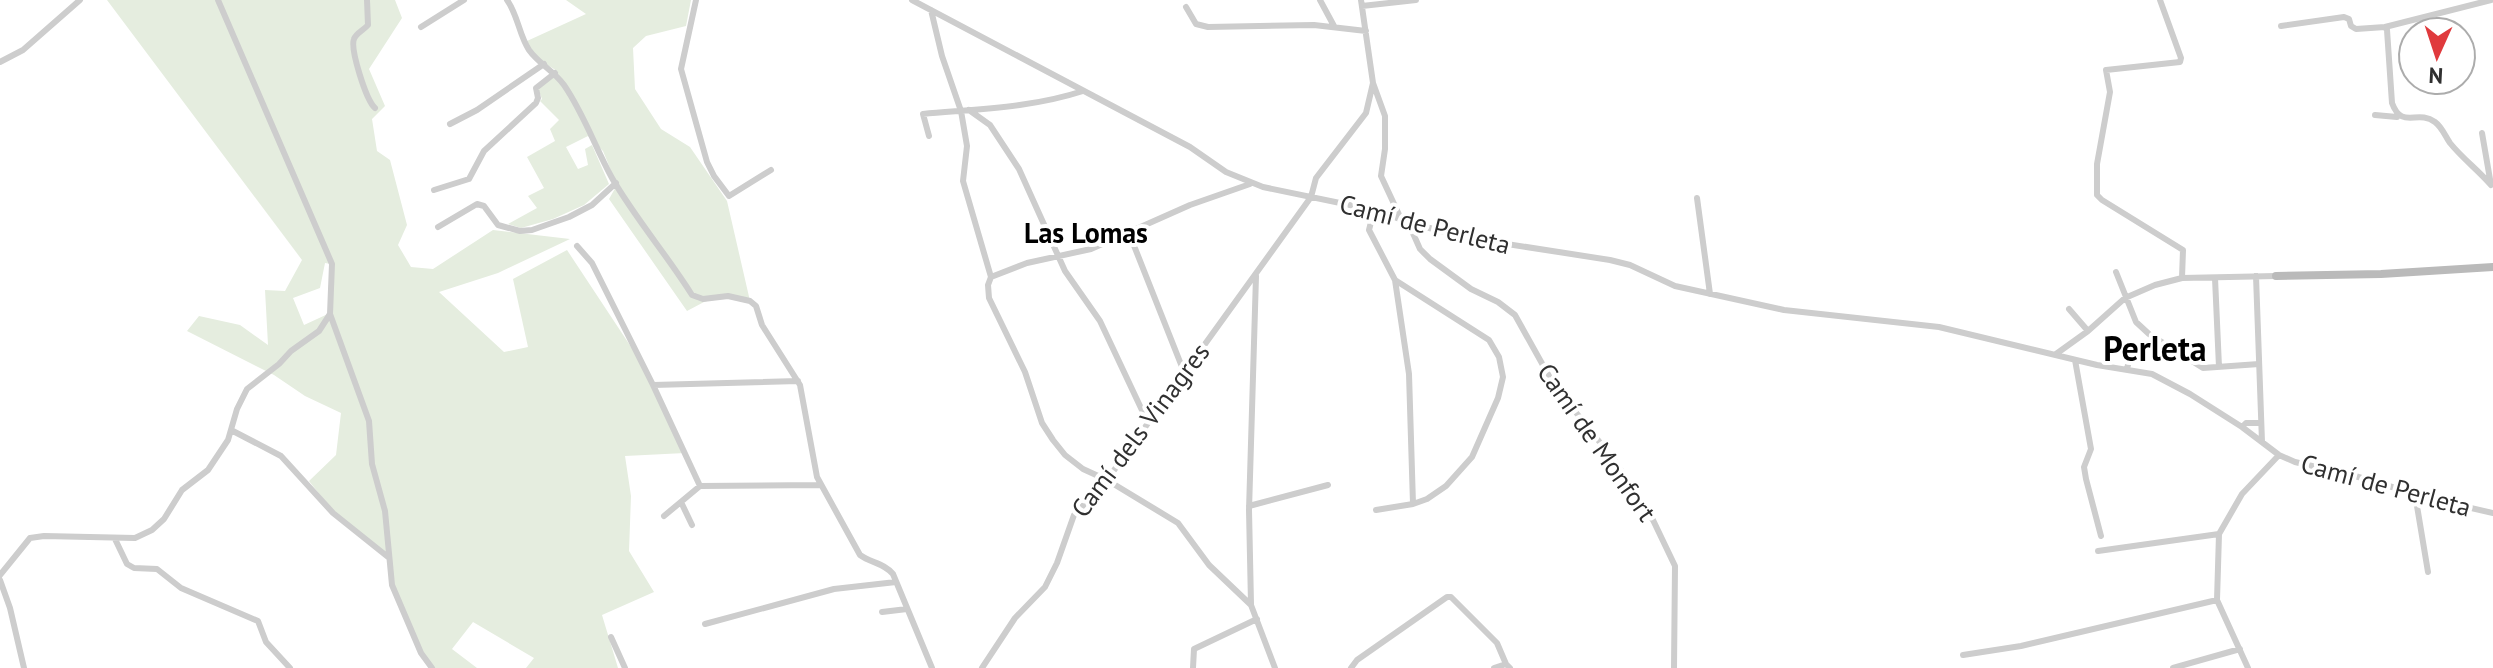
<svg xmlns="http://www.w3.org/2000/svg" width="2493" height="668" font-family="'PT Sans',sans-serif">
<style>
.green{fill:#e5eddf;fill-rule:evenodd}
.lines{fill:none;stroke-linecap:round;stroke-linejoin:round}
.street{stroke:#cdcdcd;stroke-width:6}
.secondary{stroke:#bababa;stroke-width:8}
.labels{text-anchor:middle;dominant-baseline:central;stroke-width:8;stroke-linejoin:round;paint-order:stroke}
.street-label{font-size:26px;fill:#303030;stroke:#fff}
.neighbourhood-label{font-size:28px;font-weight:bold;fill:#000;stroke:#fff}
.district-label{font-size:34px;font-weight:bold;fill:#000;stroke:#fff}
</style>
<rect width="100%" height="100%" fill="#fff"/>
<path class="green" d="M107,0H395L402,18L369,69L385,106L372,119L377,151L390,160L407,225L398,245L411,267L433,269L493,230L570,239L498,273L439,292L504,352L528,347L513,279L567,250L641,362L685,453L625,456L631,496L629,551L654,592L602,615L618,668H526L534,658L473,622L452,649L477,668H432C409,635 393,594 387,554L340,520L309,481L336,455L341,413L305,396L274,375L187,331L199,316L240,325L268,345L265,290L285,291L302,260ZM325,263L331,264L330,313L304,325L293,298L320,288Z
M566,0H691L686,26L646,36L633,48L635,89L661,129L690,147L727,201L750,301L730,294L704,302L687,311L609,199L617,185L603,151L588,136L566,147L578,169L588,165L585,149L592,145L609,184L584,205L553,219L521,228L508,224L537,208L528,196L544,188L527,157L555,141L550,129L559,120L540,101L542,99L537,86L557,71L532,55L527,41L586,14Z"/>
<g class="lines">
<path class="street" d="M218,0L332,264L330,314L369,421L372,464L385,511L392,585L421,653L432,668
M367,0L368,25C364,30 356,33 354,39C350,49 366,100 375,108
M507,0C518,15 519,35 529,50C539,64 554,71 564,85C584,114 595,147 612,178C635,218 667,255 692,295L703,299L728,296L750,301L756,306L762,325L800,385L817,477L860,555C871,563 884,563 893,574L932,668
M696,0L681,69L707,162L714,176L729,196L771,170
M912,0L1190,147L1226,172L1263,187L1374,210L1408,222L1462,237L1610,260L1630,265L1675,286L1784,310L1939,327L2097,365L2152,374L2190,394L2242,427L2279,455L2295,462L2355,476L2436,500L2493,513
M1320,0L1334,26
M1361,0L1373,83L1385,116V149L1381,176L1402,221
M2160,0L2181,58L2180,62L2106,70L2110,92L2097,164V195L2102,200L2183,250L2182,278
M1362,6L1416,0
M1186,7L1196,24L1208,27L1314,25L1366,31
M931,10L942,56L961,111L967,146L963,181L991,277L988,285L989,298L1025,372L1042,423L1053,440L1065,455L1083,469L1107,480L1178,523L1209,565L1251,605L1275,668
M2281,26L2344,17L2349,19L2351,26L2356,29L2385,27L2387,30L2392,103C2402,130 2417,109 2435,122C2442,127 2445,136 2450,143C2462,158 2478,170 2491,185L2482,133
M421,27L464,0
M2385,27L2491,0
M0,62L23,50L80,0
M969,110L990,125L1019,169L1065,271L1100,321L1148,423
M2375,115L2397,117
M450,124L477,110L544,64
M929,136L923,114C977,109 1031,108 1083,91
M434,190L469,179L484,151L536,103L538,98L536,88L555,73
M1697,198L1710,294
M1374,210L1369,230L1395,280L1489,340L1499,357L1503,377L1498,398L1472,457L1446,486L1427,499L1413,504
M1408,222L1420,249L1430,259L1471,289L1498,302L1515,315L1554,385L1614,460L1653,520L1675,566L1674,668
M438,227L477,204L484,206L498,225L520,231L532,230L569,217L592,205L616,183
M1129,233L1184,372
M577,246L592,263L653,385L700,486L820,485
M2116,272L2136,322L2149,334L2203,368L2259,364
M2256,276L2262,442
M991,277L1027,263L1091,249L1190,205L1250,184
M2215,278L2219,367
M2069,309L2088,331
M2056,354L2088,331L2125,298L2155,285L2182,278L2276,276
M2075,360L2091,449L2084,467L2086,479L2101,536
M2127,369L2132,348
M653,385L798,381
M2242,427L2246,423H2261
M231,430L281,456L333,513L388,557
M2415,494L2428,572
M681,502L692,525
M1249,506L1328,485
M1376,510L1413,504L1409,374L1395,280
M664,516L700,486
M115,539L127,564L134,568L157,569L181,588L258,621L266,642L290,668
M2098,551L2219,534
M0,575L30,538L44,536L135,538L152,530L164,519L182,490L208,470L228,440L237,409L247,389L279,364L291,351L319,331L330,314
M0,580L10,608L24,668
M1251,604L1249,510L1256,276
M882,612L907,609
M705,624L834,589L896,582
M611,637L625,668
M1963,655L2021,646L2217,600
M982,668L1015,618L1045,587L1057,563L1074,515L1107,480L1311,197L1316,178L1366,113L1373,83
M1193,668L1194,649L1257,619
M1351,668L1357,660L1447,597H1451L1497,643L1506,664
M1494,668L1506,664L1510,668
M2173,668L2240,649
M2248,668L2217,600L2219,534L2242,494L2279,455"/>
<path class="secondary" d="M2276,276L2381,274L2493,267"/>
</g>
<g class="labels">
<g class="street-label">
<text transform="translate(1425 224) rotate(14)">Camí de Perleta</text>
<text transform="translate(1140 430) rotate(-53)">Camí dels Vinagres</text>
<text transform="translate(1597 442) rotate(55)">Camí de Monfort</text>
<text transform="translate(2386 485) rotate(15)">Camí de Perleta</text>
</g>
<g class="neighbourhood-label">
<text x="1086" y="232">Las Lomas</text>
</g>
<g class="district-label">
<text x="2155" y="348">Perleta</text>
</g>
</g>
<g transform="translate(2437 56) rotate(183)"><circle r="38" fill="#ffffff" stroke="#acacac" stroke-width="2"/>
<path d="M0-6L14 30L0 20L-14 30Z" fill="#e03a3d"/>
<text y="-12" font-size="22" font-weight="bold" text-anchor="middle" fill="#303030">N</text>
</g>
</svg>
